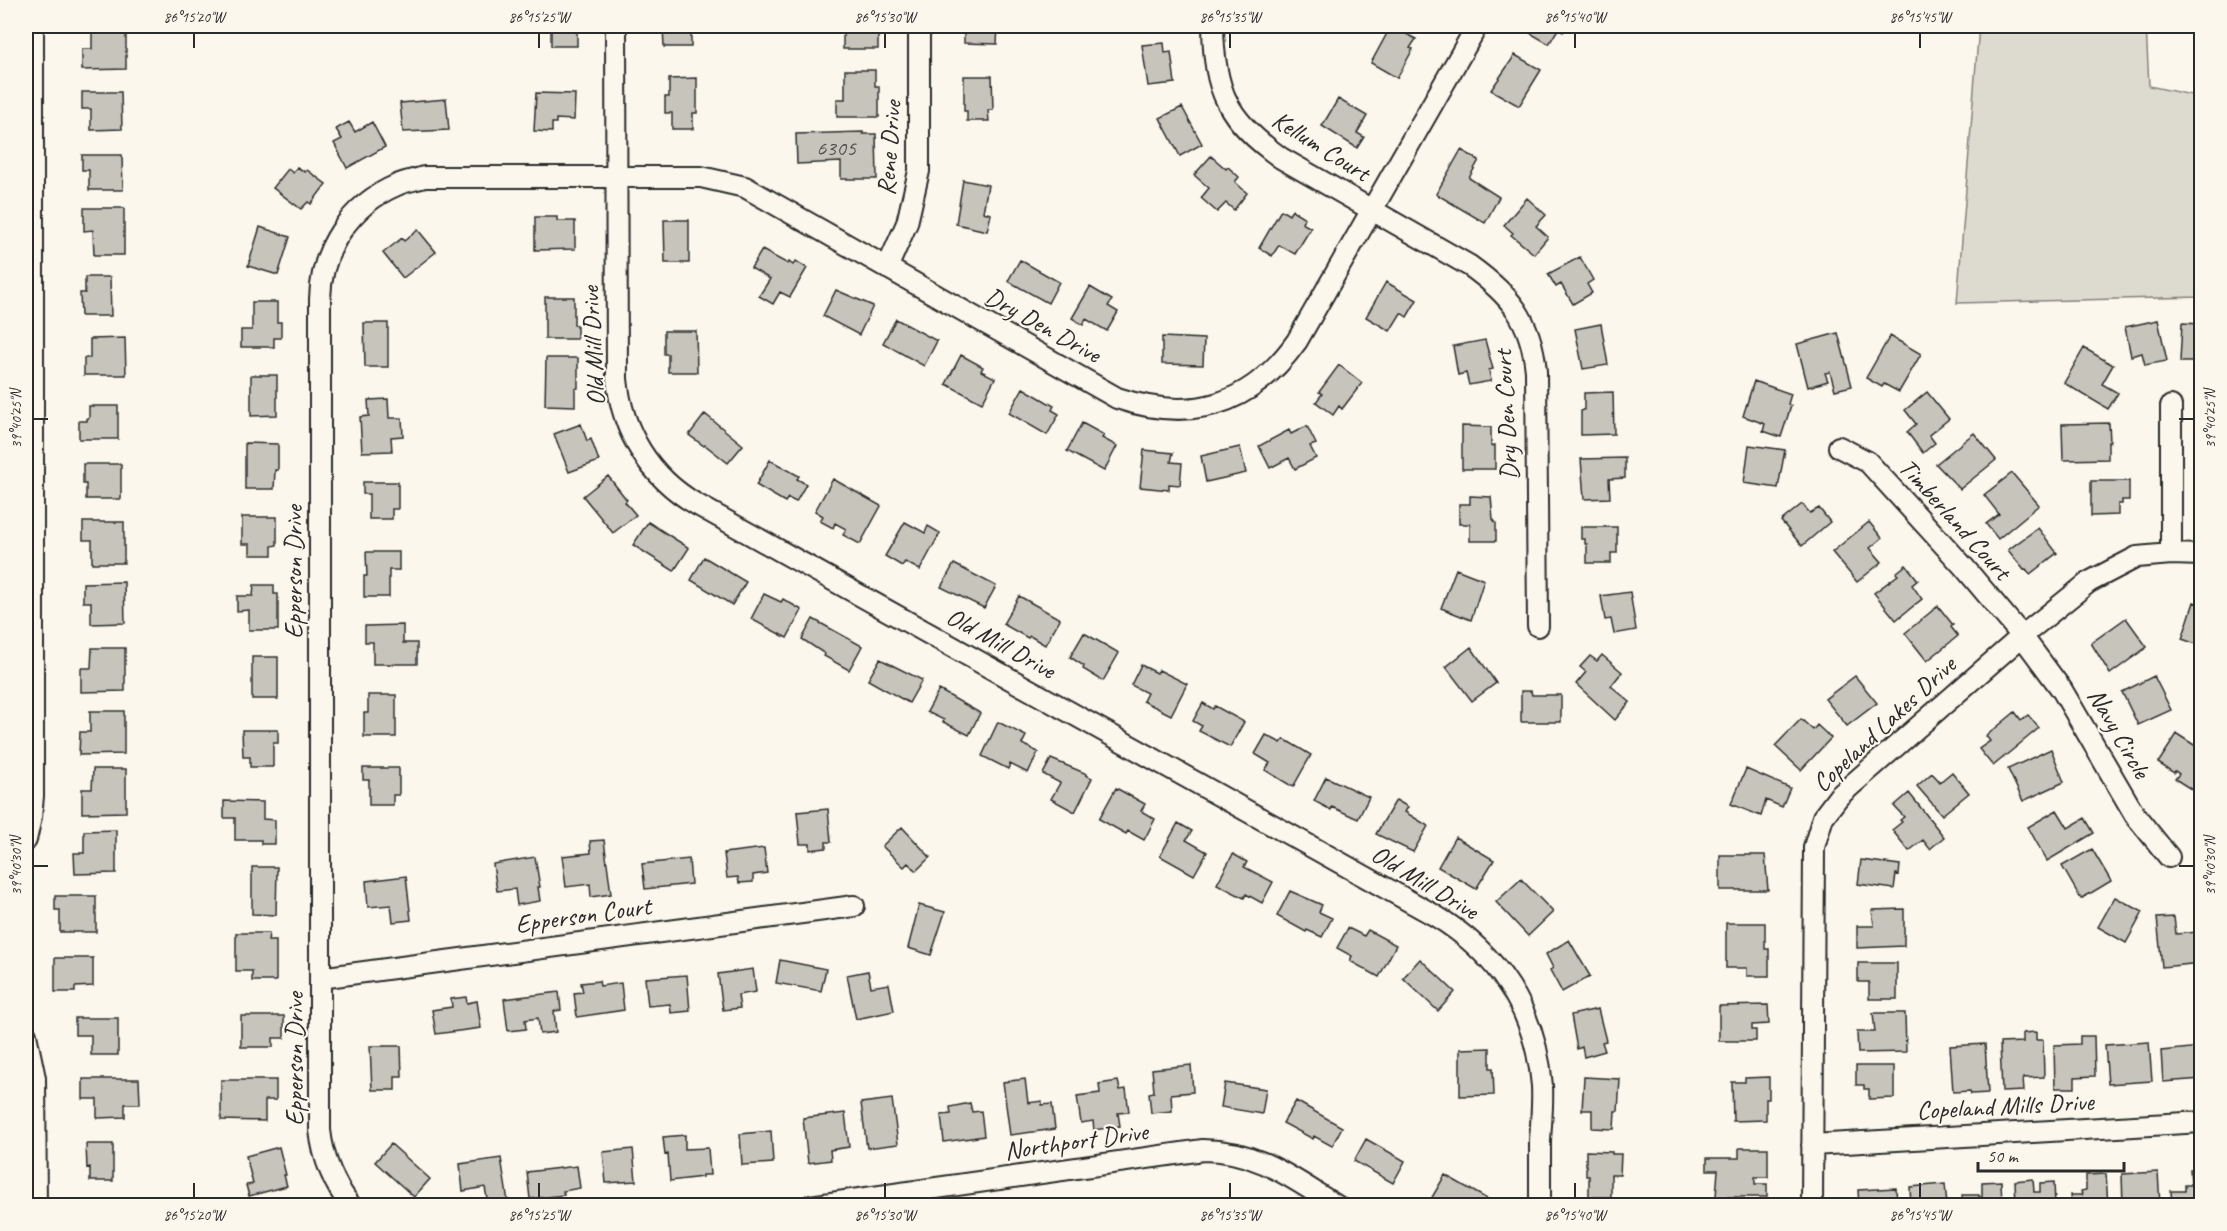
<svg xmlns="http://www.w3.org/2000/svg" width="2227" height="1231" font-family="Caveat,sans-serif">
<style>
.green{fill:#dddad0;stroke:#84827e;stroke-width:1.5}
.building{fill:#c7c4bc;stroke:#2b2b2b;stroke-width:1.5}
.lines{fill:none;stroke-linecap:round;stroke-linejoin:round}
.street-casing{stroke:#2b2b2b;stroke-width:24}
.street{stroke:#fbf7ec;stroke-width:20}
.ticks{fill:none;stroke:#2b2b2b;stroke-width:2}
.labels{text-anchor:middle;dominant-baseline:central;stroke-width:4.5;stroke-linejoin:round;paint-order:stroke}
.number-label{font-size:22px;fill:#52514f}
.street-label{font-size:26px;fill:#2b2b2b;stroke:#fbf7ec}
.neatline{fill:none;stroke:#2b2b2b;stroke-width:2}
.ticks-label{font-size:15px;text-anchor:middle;fill:#2b2b2b}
</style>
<rect width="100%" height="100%" fill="#fbf7ec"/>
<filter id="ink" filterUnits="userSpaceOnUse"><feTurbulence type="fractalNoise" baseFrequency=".0167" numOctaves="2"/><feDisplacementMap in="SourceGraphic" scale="12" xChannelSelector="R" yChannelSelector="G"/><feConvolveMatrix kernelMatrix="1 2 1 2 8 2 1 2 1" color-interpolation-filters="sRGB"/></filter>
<g filter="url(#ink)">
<path class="green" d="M1979,26H2146L2149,86L2201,97V297L1957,303Z"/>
<path class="building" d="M551,26H577V46H551Z
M663,26H691V47H664Z
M843,26H878V49H843Z
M964,26H998L997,44L964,43Z
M1391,26L1416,39L1410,48L1413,49L1397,78L1371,63Z
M1534,26H1567L1563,32L1558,29L1549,44L1530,33Z
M92,28H126V69L82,70V49H92Z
M1164,43L1165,53L1171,52L1175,83L1148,86L1142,45Z
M1515,55L1541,70L1519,106L1491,90Z
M845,70H875V86H879V117H837V99H845Z
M964,76H992L993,110H988L989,121H967V111H964Z
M697,78V113H693V129H672V113H665V97H669V79Z
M82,92H121L122,129L91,130V109H82Z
M536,93L575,94L574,120L556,119V123H552V132L534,131Z
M446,99L449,130L403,132L400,103Z
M1338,99L1367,116L1357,133L1364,137L1357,148L1322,126Z
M1182,107L1202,144L1180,156L1160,118Z
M349,122L355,132L372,122L385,147L347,168L334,143L342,139L336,129Z
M863,132V134H876L877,179H841V162L797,164L796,134Z
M1461,150L1479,160L1469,178L1499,197L1485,223L1436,194Z
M82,155H122L123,190H89V170H82Z
M1211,156L1226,169L1228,167L1239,177L1235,182L1247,193L1234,210L1226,203L1217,212L1201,198L1209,188L1194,175Z
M297,167L305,172L307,170L326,184L311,204L308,202L301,209L273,188L288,169L293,173Z
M963,180L988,185L983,212L991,214L987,231L956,224Z
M1527,198L1546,215L1536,226L1548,237L1534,254L1511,235L1513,233L1504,225Z
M84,208H124V255H94L93,230L84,231Z
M1281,210L1289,215L1292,210L1305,218L1302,223L1311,228L1295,254L1279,245L1272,256L1259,248Z
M535,217H557V221H575V249L535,250Z
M664,220H689V263H665Z
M260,227L290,237L278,275L248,266Z
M418,230L436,252L403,278L383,253L402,238L404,241Z
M762,250L788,264L789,262L793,265L796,261L807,268L790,297L780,292L773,304L759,296L770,279L751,268Z
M1580,257L1593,280L1587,284L1592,293L1573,304L1561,284L1556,287L1548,274Z
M1020,260L1059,282L1048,303L1008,281Z
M85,277H110L111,316H81L80,293H85Z
M1386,282L1417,300L1407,317L1401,313L1390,331L1366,317Z
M1090,287L1112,300L1108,306L1118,312L1107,331L1086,319L1083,325L1072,318Z
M836,290L873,306L859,335L823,316Z
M545,297H574V325H577V339H545Z
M252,302H277V322H281V338H274V347H241V330H252Z
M896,319L937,341L924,366L883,343Z
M2158,320L2167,361L2145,365L2142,353L2131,356L2125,327Z
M364,323H388V367H365Z
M2182,323L2202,324V362H2180Z
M1601,324L1608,365L1583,369L1575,329Z
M664,331H696L697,372H668V354H664Z
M1838,333L1852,386L1835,390L1830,372L1825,373L1828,381L1808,387L1797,344Z
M1890,336L1921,354L1899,392L1884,384L1882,387L1866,378Z
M1162,337L1204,339L1203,365L1162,364Z
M125,338L126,375H84V358H90V339Z
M1485,340L1493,369L1489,370L1491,381L1469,385L1466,373L1458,375L1453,346Z
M2084,348L2113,365L2102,384L2118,393L2108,409L2064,383Z
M961,355L983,367L981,371L995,378L982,403L946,384Z
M546,358H578V388L575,389V406L545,405Z
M1339,365L1362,383L1342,409L1339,406L1333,415L1316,402L1322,394L1319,392Z
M251,375H277V415L251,416Z
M1754,381L1791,394L1788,404L1791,406L1781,437L1763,431L1765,424L1743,416Z
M1023,388L1054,406L1052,410L1059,414L1047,435L1009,413Z
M1613,392L1614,434L1581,435V411L1584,410V393Z
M1927,392L1949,419L1929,435L1935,443L1923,453L1907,432L1916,424L1905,410Z
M388,399L389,418H402L403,436L391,437L392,451L362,452L360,417L369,416L368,400Z
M89,406H118V439H79V421H87V418H89Z
M705,414L743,445L728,463L705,445L704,446L689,435Z
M1082,423L1104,435L1102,438L1117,446L1104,471L1067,451Z
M2109,423L2110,442H2108V459L2063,460L2062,424Z
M581,424L587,441L591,439L599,461L569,472L554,434Z
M1307,426L1316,444L1310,446L1316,458L1295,469L1289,458L1270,468L1259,446L1289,430L1291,434Z
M1462,426L1491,427V446L1495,445V469H1462Z
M1974,433L1996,460L1960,489L1936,464Z
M245,443L278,444V470H275L274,489H245Z
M1749,445L1785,450L1778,488L1744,483Z
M1240,447L1246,473L1206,482L1201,456Z
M1144,450L1173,453L1171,462L1182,463L1180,485L1169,484V490L1140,487Z
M1625,458V478L1609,479L1610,498L1584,499L1581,459Z
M770,460L799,476L797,479L806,484L796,502L788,498L785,502L756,485Z
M83,464H121V499H86V484H83Z
M2012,473L2039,505L1998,539L1986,524L1999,514L1984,495Z
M608,476L627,500L625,502L636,515L613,533L583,496Z
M833,479L881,506L860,544L843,535L846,529L835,523L833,528L820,521L823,516L815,511Z
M2091,481H2129V500H2122V504H2118V515L2091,516Z
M363,482H398V509H392V519H369V494H363Z
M1470,496L1491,497L1493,519L1496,523V541H1470V524H1459V504H1470Z
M1802,504L1810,513L1819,508L1830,522L1802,546L1781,521Z
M242,517H277V545L272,546V555H250V544H242Z
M83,522H124V563H92V540H83Z
M648,522L689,548L674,571L633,545Z
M905,522L925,533L928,526L940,533L920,570L905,562L902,566L885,556Z
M1869,522L1882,538L1870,548L1882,562L1857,582L1832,552Z
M1581,527H1617V553H1611V563H1587V544H1585V539H1581Z
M2038,528L2057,553L2030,574L2026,569L2024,570L2008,550Z
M366,552H399V570H389V597H364V576H367Z
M704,557L746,582L732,605L691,580Z
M954,564L996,586L984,608L941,587Z
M1906,565L1918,580L1912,585L1922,599L1896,620L1874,593L1898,575L1896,573Z
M1456,569L1484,580L1471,620L1441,608Z
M124,582L125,623L91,624V602H83V583Z
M254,585H274V594H278V630H249V610L237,611V596H253Z
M1630,592L1636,630L1614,634L1611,619L1605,620L1601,596Z
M764,594L781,602L783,599L802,610L787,638L751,619Z
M1019,596L1060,619L1045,645L1030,636L1028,638L1003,624Z
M2194,602L2202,605V646L2182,639Z
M1938,606L1953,625L1951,627L1958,636L1927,661L1905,633Z
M2126,618L2147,647L2110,674L2091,643Z
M813,619L862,646L849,670L824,656L825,654L802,639Z
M403,625V643H417V664H373V642H365V626Z
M1084,633L1119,653L1103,681L1083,669L1084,666L1070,657Z
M1471,647L1496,683L1472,701L1446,667Z
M92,648H125V691L81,692V668H91Z
M1602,655L1622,672L1611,686L1630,702L1615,720L1576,684L1586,672L1580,667L1590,656L1597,661Z
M252,657H278V699H252Z
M880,659L922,680L909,703L868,680Z
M1141,665L1157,673L1159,670L1187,684L1171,715L1143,701L1147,693L1131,685Z
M1855,676L1877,703L1847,726L1825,699Z
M2154,676L2171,710L2138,725L2122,692Z
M939,690L980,713L969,735L943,722L944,720L927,712Z
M1521,691H1531L1532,695H1561V722H1521Z
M368,695H396V737H364V713H368Z
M1203,703L1213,709L1215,706L1244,722L1230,747L1199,731L1202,726L1193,721Z
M90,711H124V754L79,755L80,732H90Z
M2015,712L2021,720L2028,715L2039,728L1993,766L1979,749L1990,741L1986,736Z
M1801,719L1813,730L1817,725L1831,738L1801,770L1775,746Z
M998,722L1026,736L1022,744L1038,752L1028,773L1010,764L1008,769L982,756Z
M242,730H278V743H273V767H250V757H243Z
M2177,734L2202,750V763L2194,774L2202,779L2194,791L2175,779L2179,774L2175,771L2174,773L2158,763Z
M1266,735L1281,743L1284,739L1311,755L1293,787L1265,770L1270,763L1255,754Z
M2051,749L2064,782L2023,801L2008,769Z
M1051,759L1087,774L1086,775L1092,778L1075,812L1051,799L1060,783L1043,774Z
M363,768H399V795H393V805H369V780H363Z
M93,769H126V812L82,813V789H92Z
M1746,769L1790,788L1782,807L1766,800L1761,816L1731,804Z
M1952,772L1969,793L1942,815L1917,786L1932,773L1940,782Z
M1326,777L1369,797L1358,819L1332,807L1331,810L1314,801Z
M1116,788L1145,804L1141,811L1155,819L1144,840L1128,831L1126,834L1099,819Z
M1909,793L1944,837L1930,849L1923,840L1909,851L1892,830L1902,822L1900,820L1904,817L1894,806Z
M1396,800L1408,807L1405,812L1428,826L1413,852L1376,834Z
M224,801L263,802V819L275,820V844H261V840H235V818H224Z
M828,809L831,842H826V848L810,850V844H800L797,812Z
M2057,810L2068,828L2085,818L2094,833L2047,861L2028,827Z
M1178,823L1192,831L1186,840L1207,852L1194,875L1160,856Z
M902,827L930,857L916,871L908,863L904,867L882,846Z
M116,830V873L75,874L74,853H84V831Z
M1455,837L1494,860L1476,889L1438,867Z
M604,840L611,894L591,897L590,884L566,887L562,856L591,853L590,841Z
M764,848L767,873L753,875V882L739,883L738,877L727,878L724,853Z
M2092,849L2111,881L2081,899L2062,866Z
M1233,854L1247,862L1244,867L1273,882L1262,903L1246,894L1244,898L1217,884Z
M1720,855H1765L1768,890H1720Z
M535,857L540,887H538L540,901L517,905L515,889L497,891L493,864Z
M689,859L691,884L645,889L642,864Z
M1861,860L1900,865L1899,875L1896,874L1894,889L1858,884Z
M252,867H277L276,915L252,914Z
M406,876L411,920L393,922L391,905L368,907L366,881Z
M1521,879L1553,912L1528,936L1496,902Z
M1290,891L1322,905L1319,912L1332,918L1322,937L1307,930L1306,932L1277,916Z
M55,896H96V932H60V910H55Z
M2115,897L2143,912L2126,943L2098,927Z
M919,905L945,912L931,955L908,948Z
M1904,909V946L1857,948V926H1874L1872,910Z
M2174,917L2176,934L2198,932L2201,963L2162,967L2157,918Z
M1726,923H1765V949H1769V976H1747V968H1726Z
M1348,928L1364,936L1368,930L1396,945L1379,977L1350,961L1352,956L1337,948Z
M236,933H269L268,941H276V981H252V971H236Z
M1569,940L1590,976L1562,992L1550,970L1553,968L1546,954Z
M55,958H93V986L75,987V992H55Z
M1420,959L1455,992L1438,1011L1403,978Z
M780,960L826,969L821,991L776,983Z
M1858,963H1897V999H1869V982H1858Z
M753,969L756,992L738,995L740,1008L723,1010L718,974Z
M868,971L871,987L889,984L894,1011L856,1019L847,975Z
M687,975L690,1011L671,1013L670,1004L648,1006L645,978Z
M599,981L600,986L621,983L624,1010L577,1017L574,993L583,992L581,983Z
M559,992L561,1010L554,1011L556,1032L540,1034L538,1018L525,1020L526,1029L508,1031L504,999Z
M466,997L467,1003L477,1001L481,1028L436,1034L432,1010L452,1007L451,999Z
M1768,1005L1769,1024L1752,1025V1030H1756V1041H1719V1006Z
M1598,1009L1606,1041L1602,1042L1605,1051L1584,1057L1582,1047L1577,1049L1571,1015Z
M1873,1013H1905L1906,1052L1858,1053L1857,1032H1875Z
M241,1016H284V1038H273V1047H241Z
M75,1018H118V1055H91V1035H75Z
M2036,1032V1040H2043L2044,1077L2023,1078L2024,1091L2002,1092L2000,1043L2023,1042V1033Z
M2080,1036H2094L2095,1076L2075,1077V1088H2055L2054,1045L2080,1044Z
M2149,1042L2152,1081L2108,1084L2105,1045Z
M1985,1044L1988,1093L1971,1094L1970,1091L1953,1092L1950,1046Z
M370,1046H401L402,1077H395V1090H372Z
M2201,1047L2202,1079L2163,1082L2161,1051Z
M1490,1048V1068H1493L1494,1095L1460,1096V1049Z
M1191,1065L1193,1092L1171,1094L1172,1111L1151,1113L1149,1093L1154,1092L1152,1069Z
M1856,1066H1894V1098L1869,1099V1089H1864V1085H1856Z
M1584,1077L1620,1079L1618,1111H1615L1614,1129L1592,1128V1110H1582Z
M1769,1077V1099H1766V1120L1733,1121L1732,1082H1745V1078Z
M83,1079H139L140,1104H125V1117L97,1118V1099H83Z
M1025,1079L1028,1103L1042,1101V1105L1052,1104L1055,1129L1010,1135L1003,1082Z
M221,1080H276V1100H265V1121L221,1120Z
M1118,1081L1120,1090L1126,1089L1129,1112L1118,1113L1120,1126L1094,1130L1093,1121L1081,1123L1077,1096L1100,1093L1099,1084Z
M1225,1083L1266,1089L1262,1114L1221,1107Z
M892,1099L898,1144L867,1148L861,1103Z
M1296,1101L1342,1127L1332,1146L1314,1136L1313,1139L1283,1123Z
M970,1103L972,1112L981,1111L984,1136L944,1142L941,1115L951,1114L950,1107Z
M845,1113L849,1147L830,1150L831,1160L808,1163L803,1118Z
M771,1131L773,1163L742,1165L740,1134Z
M685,1135V1149L708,1148L710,1175H702V1177L670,1181L668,1154L665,1155L663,1137Z
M1366,1139L1405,1161L1393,1183L1354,1161Z
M86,1144H113V1181H90V1167L87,1168Z
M391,1144L430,1179L414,1197L375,1162Z
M279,1147L286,1175H284L287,1186L249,1196L246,1185L253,1184L246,1156Z
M1739,1148H1768V1177H1755V1184H1767V1197H1716L1718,1170H1707V1158H1739Z
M633,1149L636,1181L606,1183L603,1152Z
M1586,1151L1612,1152V1154H1621L1620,1175H1611V1197H1589V1176H1586Z
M501,1158L508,1202L488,1204L485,1187L463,1191L460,1164Z
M577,1166L580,1188L563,1191L564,1195L530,1199L527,1172Z
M2202,1168V1206H2172L2171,1191H2185V1185H2191L2190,1169Z
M2158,1172L2160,1206H2123L2122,1174Z
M2106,1174L2108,1206H2071L2070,1195H2082L2081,1191L2086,1190V1175Z
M1445,1175L1489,1200L1486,1206H1427Z
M2033,1179L2034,1192H2040V1183L2054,1182L2055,1206H2016L2015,1181Z
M2001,1181L2002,1206H1963L1962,1195H1979V1197H1982V1182Z
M1945,1184L1947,1206H1911L1910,1187Z
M1896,1188L1897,1206H1859L1858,1190Z
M1219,1200L1220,1206H1184V1202Z
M84,1203H124V1206H84Z"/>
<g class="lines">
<defs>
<path id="street" d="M616,26L617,379C622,432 650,477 696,504L1434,915C1498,953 1536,1011 1542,1086C1543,1104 1541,1123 1540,1141C1540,1163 1540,1184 1540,1206
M1213,26C1214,91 1227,120 1281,158L1470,266C1510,295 1531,319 1536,371L1538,626
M887,268L907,223L919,171V26
M1839,447L1868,462L1964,567L2022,636L2062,690L2135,815L2169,857
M2171,554V406
M26,840L31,817L33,796V26
M320,978L854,906
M26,1035L35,1078L36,1206
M1812,1145L2202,1122
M351,1206C333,1183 323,1158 320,1130V299C321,249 350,205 397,185C405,181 415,180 424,177H701L745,187L1117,398C1192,423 1251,406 1297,341L1477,26
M810,1206L1203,1150C1257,1150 1293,1179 1337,1206
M1812,1206L1814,847L1823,817L1839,796L2022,636L2089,582L2137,557L2171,554L2202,555"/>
</defs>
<use href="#street" class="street-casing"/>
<use href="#street" class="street"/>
</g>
</g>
<path class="ticks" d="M194,33V48M539,33V48M885,33V48M1230,33V48M1575,33V48M1920,33V48M33,419H48M2179,419H2194M33,866H48M2179,866H2194M194,1183V1198M539,1183V1198M885,1183V1198M1230,1183V1198M1575,1183V1198M1920,1183V1198"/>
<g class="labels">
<g class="number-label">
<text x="836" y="148">6305</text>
</g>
<g class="street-label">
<text transform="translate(1321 146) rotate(32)">Kellum Court</text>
<text transform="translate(889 148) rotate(-86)">Rene Drive</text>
<text transform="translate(1043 325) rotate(29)">Dry Den Drive</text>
<text transform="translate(593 346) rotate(-93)">Old Mill Drive</text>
<text transform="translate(1506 415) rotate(-93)">Dry Den Court</text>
<text transform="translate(1955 519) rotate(48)">Timberland Court</text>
<text transform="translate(293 572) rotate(-90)">Epperson Drive</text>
<text transform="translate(1001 643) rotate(29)">Old Mill Drive</text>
<text transform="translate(1884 724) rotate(-43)">Copeland Lakes Drive</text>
<text transform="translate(2119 733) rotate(60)">Navy Circle</text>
<text transform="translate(1425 882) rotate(31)">Old Mill Drive</text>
<text transform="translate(583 915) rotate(-8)">Epperson Court</text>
<text transform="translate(294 1059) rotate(-90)">Epperson Drive</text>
<text transform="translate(2005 1106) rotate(-3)">Copeland Mills Drive</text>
<text transform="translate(1076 1141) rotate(-8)">Northport Drive</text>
</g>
</g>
<rect width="2227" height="1231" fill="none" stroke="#fbf7ec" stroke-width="66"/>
<path d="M1978 1162v9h146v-9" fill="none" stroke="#2b2b2b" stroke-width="3"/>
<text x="1987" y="1162" font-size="18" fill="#2b2b2b" stroke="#fbf7ec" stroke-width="4.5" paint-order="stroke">50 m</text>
<rect x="33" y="33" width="2161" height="1165" class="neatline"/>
<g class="ticks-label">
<text x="194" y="22">86°15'20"W</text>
<text x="539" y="22">86°15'25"W</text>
<text x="885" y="22">86°15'30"W</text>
<text x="1230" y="22">86°15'35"W</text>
<text x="1575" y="22">86°15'40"W</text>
<text x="1920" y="22">86°15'45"W</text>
<text transform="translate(2210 419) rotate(-90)" y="5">39°40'25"N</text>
<text transform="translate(16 419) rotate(-90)" y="5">39°40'25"N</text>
<text transform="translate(2210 866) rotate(-90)" y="5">39°40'30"N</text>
<text transform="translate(16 866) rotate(-90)" y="5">39°40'30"N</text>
<text x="194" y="1220">86°15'20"W</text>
<text x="539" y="1220">86°15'25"W</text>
<text x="885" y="1220">86°15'30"W</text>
<text x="1230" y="1220">86°15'35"W</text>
<text x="1575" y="1220">86°15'40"W</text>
<text x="1920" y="1220">86°15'45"W</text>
</g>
</svg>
